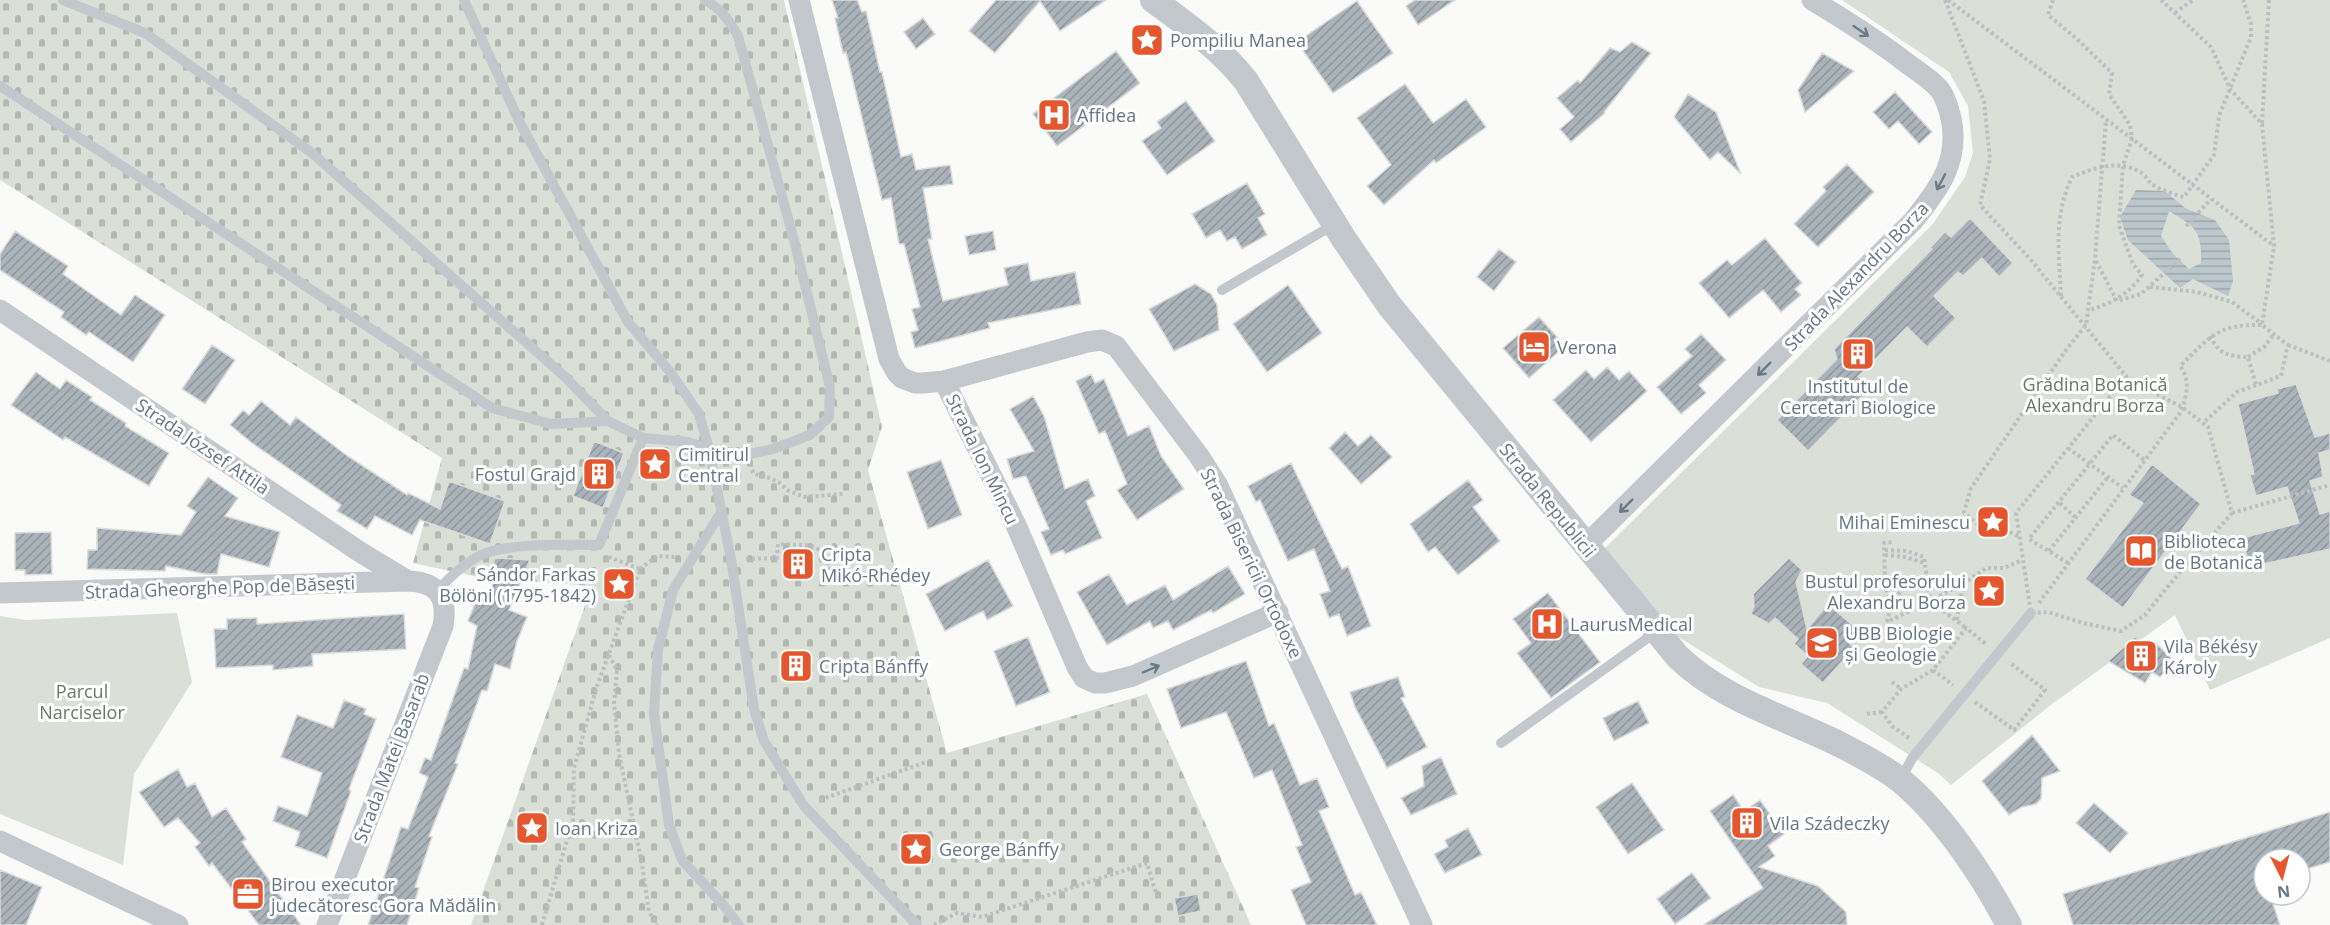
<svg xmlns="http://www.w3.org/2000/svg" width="2330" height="925" font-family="'Open Sans',sans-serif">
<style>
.green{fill:#dadfd7}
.cemetery{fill:url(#cemetery-stones)}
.water{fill:url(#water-rules);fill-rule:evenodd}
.building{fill:url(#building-hatch);stroke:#dcdcda;stroke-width:1.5}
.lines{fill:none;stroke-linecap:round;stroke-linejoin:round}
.path{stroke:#bbbfc2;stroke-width:4;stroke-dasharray:3 3;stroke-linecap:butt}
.service{stroke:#c3c8cc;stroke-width:10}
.minor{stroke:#c3c8cc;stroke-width:21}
.tertiary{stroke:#c3c8cc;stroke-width:26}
.oneway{stroke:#6a7a87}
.labels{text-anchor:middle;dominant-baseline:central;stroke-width:6;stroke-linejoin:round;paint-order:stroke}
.poi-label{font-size:18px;fill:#657683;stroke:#fff;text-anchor:start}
.street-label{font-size:18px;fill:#657683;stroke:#fff}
.park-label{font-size:18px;fill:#687a64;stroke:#fff}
</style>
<defs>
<pattern id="cemetery-stones" width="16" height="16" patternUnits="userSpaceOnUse" patternTransform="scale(1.5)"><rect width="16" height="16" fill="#dadfd7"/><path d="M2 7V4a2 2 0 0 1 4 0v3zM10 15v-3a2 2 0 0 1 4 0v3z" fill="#b4b9b4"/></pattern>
<pattern id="water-rules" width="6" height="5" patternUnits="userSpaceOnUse" patternTransform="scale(1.5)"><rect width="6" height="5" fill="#bbc7cb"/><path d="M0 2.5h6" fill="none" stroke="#9ca6aa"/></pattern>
<pattern id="building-hatch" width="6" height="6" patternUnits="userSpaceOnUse" patternTransform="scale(1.5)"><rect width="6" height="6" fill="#aab3b9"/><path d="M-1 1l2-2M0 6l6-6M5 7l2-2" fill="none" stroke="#8e969c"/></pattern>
</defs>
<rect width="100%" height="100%" fill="#fafaf8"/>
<path class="green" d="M1842,0H2330V638L2210,690L2175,615L2052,704L1951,785L1938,773L1827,703L1759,687L1669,631L1604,549L1932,225L1965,177L1973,153L1968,106L1949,72Z
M177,613L192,682L134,774L123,865L0,814V616L26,620Z"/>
<path class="cemetery" d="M0,0H784L882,427L868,470L947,753L1147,694L1251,925H471L592,586L483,578L413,563L442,458L0,180Z"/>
<path class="water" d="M2136,190L2165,191L2185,208L2215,220L2229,240L2233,281L2228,296L2193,279L2180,288L2128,240L2120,217ZM2169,211C2196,227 2202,231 2201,263L2189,269L2173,254L2161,236Z"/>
<path class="building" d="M832,0H857L862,12L866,11L880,72H882L901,157L912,154L916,170L950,165L953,184L923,188L932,239H928L943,301L1008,285L1004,268L1028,263L1031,281L1075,272L1081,304L988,323L990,328L915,348L911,332L918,330L912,309L920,307L904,244H899L891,198L882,200L846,52L843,53L835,18H838Z
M996,0H1106L1060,31L1040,1L995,53L969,31Z
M1415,0H1455L1418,25L1406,6Z
M1357,1L1393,53L1333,93L1297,42Z
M923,18L935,34L916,49L904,32Z
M1632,42L1651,53L1604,112L1605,113L1571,142L1560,129L1574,117L1557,98L1578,80L1580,83L1610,48L1620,52Z
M1116,51L1140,83L1057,146L1033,114Z
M1822,53L1854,71L1805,112L1798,90Z
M1405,84L1433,123L1466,99L1486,127L1436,163L1434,160L1384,205L1367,186L1391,165L1357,118Z
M1895,92L1932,132L1919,144L1898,121L1889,129L1873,112Z
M1688,94L1716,112L1741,174L1718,152L1710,160L1674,117Z
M1186,101L1215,141L1167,175L1142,141L1161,128L1157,122Z
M1847,164L1874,192L1818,247L1794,224L1826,191L1823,187Z
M1247,183L1265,214L1258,218L1267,235L1242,249L1235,237L1227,241L1220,230L1206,238L1192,214Z
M1970,218L2013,263L1999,277L1982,258L1963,276L1958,272L1934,296L1956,318L1927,347L1907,327L1858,377L1870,388L1808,451L1777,420L1837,359L1834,349L1932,249L1930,248L1945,232L1951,237Z
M15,231L68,266L63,274L121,315L135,295L165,315L133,362L89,332L86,335L61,317L64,312L0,270V254Z
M993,231L996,250L969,255L965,236Z
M1765,238L1802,283L1795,289L1801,295L1781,312L1763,290L1729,318L1699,283L1727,260L1732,265Z
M1499,249L1516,262L1494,291L1477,277Z
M1195,284L1211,294L1217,305L1219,330L1174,351L1149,309Z
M1288,285L1322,333L1267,372L1233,324Z
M1539,317L1565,346L1529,378L1503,348Z
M1701,334L1726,360L1699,385L1706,393L1681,414L1657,387L1692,356L1685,349Z
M212,345L235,360L205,404L182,389Z
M1607,367L1619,380L1629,371L1647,391L1591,442L1553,400L1586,370L1594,379Z
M36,372L60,389L66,380L92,397L90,400L126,423L125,426L169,453L149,486L65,437L63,440L11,405Z
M1091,374L1095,383L1104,379L1128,436L1149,426L1161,456L1184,489L1137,520L1117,490L1127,484L1105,431L1099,434L1076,381Z
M2296,384L2315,437L2330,433V450L2319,453L2323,477L2310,481L2320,514L2330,511V549L2250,567L2242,538L2299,523L2287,487L2256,496L2250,475L2254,474L2238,404L2278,393L2277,389Z
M1033,396L1044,416L1065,489L1088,479L1095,496L1086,501L1102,538L1065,554L1063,550L1051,555L1041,532L1049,529L1026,476L1013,479L1007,459L1034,451L1010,409Z
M261,401L290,425L296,417L349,457L407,495L408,493L440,509L449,481L505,501L490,544L420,520L412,535L375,516L367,529L349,518L337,511L341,505L252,443L230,425L243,410L249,415Z
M1345,432L1358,446L1371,435L1392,457L1361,484L1329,448Z
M594,441L624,453L603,508L573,496Z
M941,460L962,515L928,529L907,472Z
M1291,463L1342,569L1348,566L1371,626L1347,636L1339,614L1329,618L1320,594L1330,591L1314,549L1288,561L1260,500L1256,502L1248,486Z
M2152,464L2201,504L2123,608L2085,579L2143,503L2129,495Z
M208,477L238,498L225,516L280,532L269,567L221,554L217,574H205L166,566L165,571L87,569L88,550H97V528L181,535L196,512L187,506Z
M1468,480L1483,500L1473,507L1500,541L1458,575L1435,547L1428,552L1410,524Z
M51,532L52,574L25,575V570H15V533Z
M782,552L814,553L813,575H782Z
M498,558L530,560L509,610L527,617L517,641L510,669L495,664L487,691L482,690L455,763L458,764L429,836L432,837L415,887L419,888L407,925H368L401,827L408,829L428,777L419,773L425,758L431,760L464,668L468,669L477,626L468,621L477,599L491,605L494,559Z
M1789,558L1802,570L1796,582L1807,629L1828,604L1857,629L1847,641L1854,648L1823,683L1801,664L1808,656L1794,644L1798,639L1775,618L1769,624L1751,614L1754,606L1753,594Z
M988,560L1013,606L987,620L983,611L945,631L926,594Z
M1228,566L1245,594L1213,613L1211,610L1173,630L1168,621L1153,628L1150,621L1107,645L1077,592L1109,574L1127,605L1165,585L1173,600Z
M1548,593L1600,662L1551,698L1517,653L1531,643L1513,619Z
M404,614L406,649L312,654L313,666L273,670V665L216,668L214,629H227V619L257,618V624Z
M1028,637L1050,692L1016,706L994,651Z
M2135,637L2155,647L2157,644L2175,662L2160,677L2152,672L2145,683L2108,661Z
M781,654H810L811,677L782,678Z
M1246,661L1269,726L1274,723L1300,785L1317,778L1329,807L1319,811L1355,895L1361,892L1377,925H1306L1291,890L1311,882L1296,847L1302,845L1272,770L1254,778L1226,712L1181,728L1167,689Z
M1398,677L1405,697L1401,698L1427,747L1387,768L1355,707L1350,692Z
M344,700L366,709L364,714L376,719L349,789L351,791L327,858L295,846L300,832L273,821L278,806L307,816L322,773L281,757L297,715L333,728Z
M1638,701L1649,723L1614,741L1603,718Z
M2032,735L2060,771L2042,778L2041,799L2036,804L2022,807L2009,815L1982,781Z
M1441,757L1457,794L1411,815L1401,798L1424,786L1422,766Z
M178,769L187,787L195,783L212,817L226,808L246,839L242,842L301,925H259L212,863L209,866L195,847L200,843L178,818L164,827L139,792Z
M1632,783L1664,830L1628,854L1596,807Z
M1733,795L1744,811L1760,800L1784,834L1768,846L1775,856L1759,867L1818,886L1846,912L1847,925H1703L1763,888L1710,811Z
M2094,803L2128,833L2110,853L2076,823Z
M2330,812V862L2300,871V859H2264V895H2270L2280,925H2073L2063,894Z
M1468,828L1482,855L1445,873L1434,854L1448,847L1445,840Z
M0,870L42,887L26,925H0Z
M1692,873L1711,898L1675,924L1657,899Z
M1198,894L1201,911L1178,916L1174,898Z"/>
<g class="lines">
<path class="path" d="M1945,0L1984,101L1990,159L1980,205L2030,259L2130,381
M1948,0L2274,246
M2053,0L2048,15L2077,39L2112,73L2109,94L2130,125L2132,139L2123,165L2119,226L2133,264L2142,275C2126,297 2112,302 2088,311
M2161,0L2211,47L2230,89L2262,124L2274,246L2262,325L2288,345L2281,376L2237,392L2203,423
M2175,13L2193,0
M2262,123L2269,0
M2186,226L2211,199
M2096,261L2117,301L2141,294L2182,257
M2150,287L2197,292L2232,302L2262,324
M2061,296C2059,253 2053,217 2072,177C2093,168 2118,159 2140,172C2146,175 2148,182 2153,185C2158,189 2178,196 2184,197L2214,155L2219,116L2251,37V24L2243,0
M2210,336C2220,355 2228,356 2248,357L2256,385
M2288,345L2330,361
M2248,357L2264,347L2274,334
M2130,381L2182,407L2208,427L2232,513L2169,585L2145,615L2121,631L2083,623L2048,612L2031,613L2016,513L2119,385Z
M2068,448L2123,488
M752,470L754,474L770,478L780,483L787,490L804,497L844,494
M2060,503L2075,517
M2232,513L2330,485
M2018,536L1996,526L1978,525L1964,512L1971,488L2066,350L2086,325L2095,259L2106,120
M1885,550L1907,551L1924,557L1930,601L1887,622
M2049,551L2108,477
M1885,555L1906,557L1924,563
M746,559L777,558L778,544C804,546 826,540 830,571
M2068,563L2029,539L2113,435L2144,460
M640,569L657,556L677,557
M1963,584L1986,568H2004L2022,560
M2039,603L2180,413C2187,396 2191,381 2180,366C2210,337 2217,324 2262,325
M1890,610L1885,582L1884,543L1892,542
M1957,620L1963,584L1930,601L1966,628
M1887,622L1890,610L1906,580L1928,585
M609,655L617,670L614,703L619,754L642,864L649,912L657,925
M1933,670L1953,685
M1892,682L1901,689
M1975,702L2014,730L2045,690L2009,662
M1867,714L1882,712
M1909,738L1892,726L1882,712L1901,689L1933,670L1966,628L1986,644
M820,800L926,762
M542,925L573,820L574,768L596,689L640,569L609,557
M934,925L957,913L982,917L1147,863L1157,896"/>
<path class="service" d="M63,0L145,33L312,153L564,376L608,421L643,438
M464,0L519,121L628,322L671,373L699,414L709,449L731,559L754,709L764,741L804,806L917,925
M0,86L492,408L551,424L608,421
M1222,290L1335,224
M721,512L673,590L658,649L654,714L669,825L682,860L725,907L739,925
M438,590C450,577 464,563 481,555C512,542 566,545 599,545L643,438L688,442L709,449L745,455L773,449L810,435L829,417L830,387L794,240L738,36C729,20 721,9 705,0
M1501,743L1656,632
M1900,780L1913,757L2031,613"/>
<path class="minor" d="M799,0L889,359L897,373L902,378L915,383H923L944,381L1087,342L1102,340L1116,346L1199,456L1217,484L1422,925
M0,310L360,552L408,581
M944,381L1016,525L1077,667L1084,678L1095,683H1105L1133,676L1278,612
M1586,545L1913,221C1939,189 1960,161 1951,118C1949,110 1946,100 1942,93C1935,81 1911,67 1900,58C1872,37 1842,18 1812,0
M0,593L408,581C438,582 448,597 443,626L327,925
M0,841L178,925"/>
<path class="tertiary" d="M1153,0C1187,25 1220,48 1246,81L1344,239L1389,305L1678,657C1723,700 1782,716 1837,743C1858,754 1881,765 1900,780C1943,815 1983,876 2009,925"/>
</g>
<defs><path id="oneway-shaft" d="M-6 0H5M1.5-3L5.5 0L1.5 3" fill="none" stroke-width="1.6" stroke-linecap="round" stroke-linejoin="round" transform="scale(1.5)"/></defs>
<g class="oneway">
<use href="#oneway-shaft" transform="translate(1861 31) rotate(34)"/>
<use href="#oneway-shaft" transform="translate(1941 182) rotate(118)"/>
<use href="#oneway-shaft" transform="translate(1764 369) rotate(135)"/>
<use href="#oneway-shaft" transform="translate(1626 506) rotate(135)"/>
<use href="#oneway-shaft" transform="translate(1151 669) rotate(-23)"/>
</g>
<defs>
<symbol id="sight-square" viewBox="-11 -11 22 22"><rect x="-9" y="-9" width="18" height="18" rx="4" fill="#e4572e" stroke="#fff"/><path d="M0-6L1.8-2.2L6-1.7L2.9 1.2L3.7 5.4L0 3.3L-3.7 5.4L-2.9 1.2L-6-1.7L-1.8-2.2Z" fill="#fff"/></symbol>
<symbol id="hospital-square" viewBox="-11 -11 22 22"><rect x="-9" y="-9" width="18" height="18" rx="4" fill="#e4572e" stroke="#fff"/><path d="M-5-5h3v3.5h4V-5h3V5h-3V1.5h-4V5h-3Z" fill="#fff"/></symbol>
<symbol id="hotel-square" viewBox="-11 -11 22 22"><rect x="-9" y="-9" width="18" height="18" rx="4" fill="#e4572e" stroke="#fff"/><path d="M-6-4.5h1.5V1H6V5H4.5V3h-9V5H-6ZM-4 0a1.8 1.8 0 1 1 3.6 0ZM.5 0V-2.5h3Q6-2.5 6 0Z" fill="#fff"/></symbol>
<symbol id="building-square" viewBox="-11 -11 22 22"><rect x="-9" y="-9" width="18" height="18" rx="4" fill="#e4572e" stroke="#fff"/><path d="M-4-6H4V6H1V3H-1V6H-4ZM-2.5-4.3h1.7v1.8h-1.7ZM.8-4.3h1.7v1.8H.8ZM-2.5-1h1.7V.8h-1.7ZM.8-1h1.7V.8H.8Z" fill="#fff"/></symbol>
<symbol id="library-square" viewBox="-11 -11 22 22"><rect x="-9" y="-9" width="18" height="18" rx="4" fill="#e4572e" stroke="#fff"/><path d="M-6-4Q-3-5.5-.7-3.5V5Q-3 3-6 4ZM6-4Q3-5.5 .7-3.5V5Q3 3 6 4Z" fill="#fff"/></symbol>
<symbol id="university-square" viewBox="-11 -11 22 22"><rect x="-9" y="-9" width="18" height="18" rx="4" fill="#e4572e" stroke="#fff"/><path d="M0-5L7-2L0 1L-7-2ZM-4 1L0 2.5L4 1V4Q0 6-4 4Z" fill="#fff"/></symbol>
<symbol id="office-square" viewBox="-11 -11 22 22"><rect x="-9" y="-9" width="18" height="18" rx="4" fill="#e4572e" stroke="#fff"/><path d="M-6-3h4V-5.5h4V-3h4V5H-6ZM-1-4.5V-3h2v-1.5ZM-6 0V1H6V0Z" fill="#fff"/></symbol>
</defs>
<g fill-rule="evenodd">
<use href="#sight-square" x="1128" y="21" width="38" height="38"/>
<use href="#hospital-square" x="1035" y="96" width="38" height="38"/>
<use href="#hotel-square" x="1515" y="328" width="38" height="38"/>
<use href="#building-square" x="1839" y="335" width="38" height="38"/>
<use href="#sight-square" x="636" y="445" width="38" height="38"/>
<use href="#building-square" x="580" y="455" width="38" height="38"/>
<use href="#sight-square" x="1974" y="503" width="38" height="38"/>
<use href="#library-square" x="2122" y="532" width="38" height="38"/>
<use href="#building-square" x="779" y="545" width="38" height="38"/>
<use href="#sight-square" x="600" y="565" width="38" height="38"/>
<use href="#sight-square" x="1970" y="572" width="38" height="38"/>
<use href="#hospital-square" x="1528" y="605" width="38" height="38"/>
<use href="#university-square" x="1803" y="624" width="38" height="38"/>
<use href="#building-square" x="2122" y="637" width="38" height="38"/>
<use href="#building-square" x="777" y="647" width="38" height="38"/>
<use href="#building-square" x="1728" y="804" width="38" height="38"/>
<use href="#sight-square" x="513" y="809" width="38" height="38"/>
<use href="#sight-square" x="897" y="830" width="38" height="38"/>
<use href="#office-square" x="229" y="875" width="38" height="38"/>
</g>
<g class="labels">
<g class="poi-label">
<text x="1170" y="40">Pompiliu Manea</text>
<text x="1077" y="115">Affidea</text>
<text x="1557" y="347">Verona</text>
<text x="1858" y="386" text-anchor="middle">Institutul de<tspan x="1858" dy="21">Cercetari Biologice</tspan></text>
<text x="678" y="454">Cimitirul<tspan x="678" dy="21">Central</tspan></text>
<text x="576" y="474" text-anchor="end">Fostul Grajd</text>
<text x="1970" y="522" text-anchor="end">Mihai Eminescu</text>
<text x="2164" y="541">Biblioteca<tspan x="2164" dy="21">de Botanică</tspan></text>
<text x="821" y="554">Cripta<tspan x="821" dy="21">Mikó-Rhédey</tspan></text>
<text x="596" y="574" text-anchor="end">Sándor Farkas<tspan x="596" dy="21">Bölöni (1795-1842)</tspan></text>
<text x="1966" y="581" text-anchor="end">Bustul profesorului<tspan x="1966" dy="21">Alexandru Borza</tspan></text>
<text x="1570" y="624">LaurusMedical</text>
<text x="1845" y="633">UBB Biologie<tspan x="1845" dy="21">și Geologie</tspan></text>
<text x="2164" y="646">Vila Békésy<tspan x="2164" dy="21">Károly</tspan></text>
<text x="819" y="666">Cripta Bánffy</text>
<text x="1770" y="823">Vila Szádeczky</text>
<text x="555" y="828">Ioan Kriza</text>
<text x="939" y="849">George Bánffy</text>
<text x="271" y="884">Birou executor<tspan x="271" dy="21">judecătoresc Gora Mădălin</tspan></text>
</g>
<g class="street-label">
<text transform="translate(1856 276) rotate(-46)">Strada Alexandru Borza</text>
<text transform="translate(203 446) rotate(34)">Strada József Attila</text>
<text transform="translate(983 459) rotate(64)">Strada Ion Mincu</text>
<text transform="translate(1548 500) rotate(51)">Strada Republicii</text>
<text transform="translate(1252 563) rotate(64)">Strada Bisericii Ortodoxe</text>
<text transform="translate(220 587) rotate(-2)">Strada Gheorghe Pop de Băsești</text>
<text transform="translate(391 758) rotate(-69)">Strada Matei Basarab</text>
</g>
<g class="park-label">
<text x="2095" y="384">Grădina Botanică<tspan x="2095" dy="21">Alexandru Borza</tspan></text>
<text x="82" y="691">Parcul<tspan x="82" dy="21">Narciselor</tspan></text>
</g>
</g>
<g transform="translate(2282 877) rotate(174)"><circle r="28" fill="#ffffff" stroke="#c1c8cd" stroke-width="1.5"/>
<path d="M0-4.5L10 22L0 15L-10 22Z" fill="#e4572e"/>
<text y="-9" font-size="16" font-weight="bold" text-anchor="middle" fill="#657683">N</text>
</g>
</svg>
